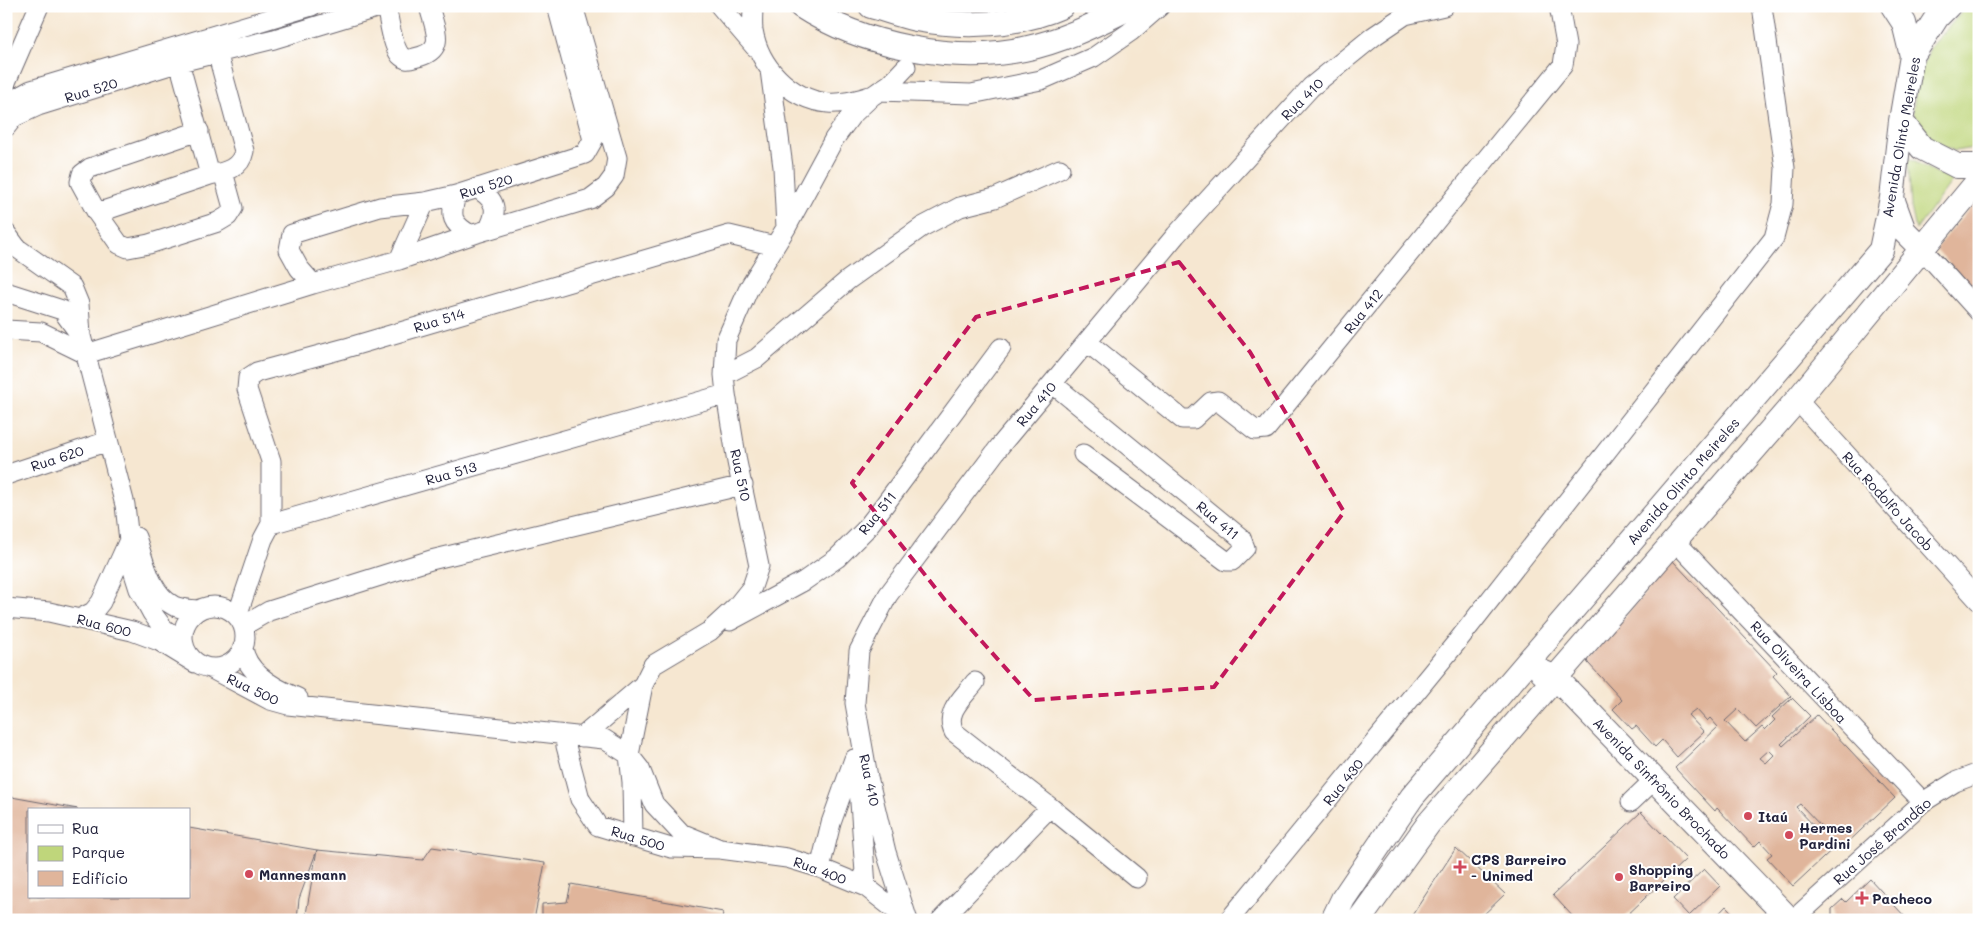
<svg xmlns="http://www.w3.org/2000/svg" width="1985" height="926" font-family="Mali,sans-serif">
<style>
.green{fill:#bfd67b;stroke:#707c5b}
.building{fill:#e0b59b;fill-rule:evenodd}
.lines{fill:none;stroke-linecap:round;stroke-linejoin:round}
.minor-tunnel{stroke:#ccc0b3;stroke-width:19;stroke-dasharray:19 9;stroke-linecap:butt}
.minor-casing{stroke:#6c6770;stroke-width:21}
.major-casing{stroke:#6c6770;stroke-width:26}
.minor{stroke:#fff;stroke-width:19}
.major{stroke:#fff;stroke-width:24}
.marked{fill:none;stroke:#c2185b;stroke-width:4;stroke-dasharray:10 6;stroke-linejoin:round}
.poi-dot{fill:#d1495b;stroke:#fff;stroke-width:2}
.labels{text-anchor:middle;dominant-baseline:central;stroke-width:4;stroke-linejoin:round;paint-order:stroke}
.street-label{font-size:14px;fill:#22223b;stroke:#fff}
.poi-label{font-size:14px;font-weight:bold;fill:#22223b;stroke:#fff;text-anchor:start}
</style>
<rect width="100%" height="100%" fill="#fff"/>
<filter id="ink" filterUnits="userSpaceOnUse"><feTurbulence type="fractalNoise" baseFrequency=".02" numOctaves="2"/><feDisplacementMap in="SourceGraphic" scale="10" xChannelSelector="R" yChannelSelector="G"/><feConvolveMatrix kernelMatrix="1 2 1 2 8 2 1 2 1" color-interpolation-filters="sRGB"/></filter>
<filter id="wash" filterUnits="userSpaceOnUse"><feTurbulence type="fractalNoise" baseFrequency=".0096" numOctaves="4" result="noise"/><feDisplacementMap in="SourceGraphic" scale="20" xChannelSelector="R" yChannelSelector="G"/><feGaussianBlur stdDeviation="1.12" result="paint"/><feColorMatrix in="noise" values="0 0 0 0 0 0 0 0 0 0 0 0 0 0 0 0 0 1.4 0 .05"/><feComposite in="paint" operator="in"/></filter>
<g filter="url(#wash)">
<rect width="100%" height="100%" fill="#f6e7d1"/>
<path class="green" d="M1967,6H1979V147L1955,151L1922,138L1913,111L1917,79L1930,48Z
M1908,158L1938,174L1954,178L1916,230L1911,207Z"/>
<g id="blocks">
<path class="building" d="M1979,197V277L1969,286L1936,249Z
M1673,561L1777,672L1773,676L1791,696L1756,728L1738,709L1725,721L1745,742L1762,727L1765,730L1775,720L1772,717L1792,698L1810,716L1781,744L1783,746L1817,715L1895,798L1842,848L1838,844L1793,886L1767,858L1772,854L1760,841L1754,847L1717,808L1715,811L1675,768L1718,727L1710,718L1707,721L1696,709L1688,715L1704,732L1677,757L1662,740L1655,747L1636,726L1632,729L1613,709L1622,700L1588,663L1587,660ZM1769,750L1774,755L1766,763L1760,758ZM1800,804L1821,826L1817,829L1796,807Z
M6,796L78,809L29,810V897H189V828L317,850L423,860L432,847L545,863L534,920H305L317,850L299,899L297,920H6Z
M1641,812L1686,859L1622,920H1576L1553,895Z
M1456,848L1505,894L1478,920H1409Z
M1704,869L1720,886L1689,916L1673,899Z
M1870,879L1882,892L1908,920H1834L1832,917V909L1843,899L1846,902Z
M571,884L723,912L722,920H542V904L567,902Z
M1726,906L1739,920H1713Z"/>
</g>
</g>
<g filter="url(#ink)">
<use href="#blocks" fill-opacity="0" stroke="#6c6770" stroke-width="1"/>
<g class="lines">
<path class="minor-tunnel" d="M910,59C919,42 920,26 920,6"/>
<defs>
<path id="minor" d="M386,6C389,19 392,45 400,55C405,60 408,60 414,58C448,51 435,31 429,6
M720,6L755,47
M753,6C753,14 752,22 753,30C759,66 789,99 828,103C843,104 856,100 870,96
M176,51L210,175
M770,70L783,167L786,228
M6,82L39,6
M879,91L971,94L1041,80L1094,57L1130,32L1160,6
M6,104L31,90L312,6
M6,127L14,117L38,106L180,62L274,39L383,6
M199,131L90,168L82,174L80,182L97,213L119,244L128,248L149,244L218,222L228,216L233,208L223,172
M476,188C496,199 499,210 488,230
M456,195C450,217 451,223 471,235
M97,213L210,175C226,172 241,168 244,151L214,41
M6,233L17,248L72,287L79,304L81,336
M1922,249L1979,312
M399,260L425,202
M313,284L299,268L289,250L292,234L380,207L425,202L456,195L585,154L593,140L557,6
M6,292L62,310L81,336L125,505L132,567L139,589L152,613L164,629L182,641
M6,330L41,332L86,354
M1087,342L1182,419H1193L1211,402L1218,401L1255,430L1266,429L1563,65L1566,45L1559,6
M86,354L313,284L399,260L477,233L590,199L606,187L614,176L617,158L573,6
M724,375L757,358L848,280L922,227L960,207L995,198L1060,169
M1053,384L1241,538L1245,548L1232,561H1226L1083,454
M1797,400L1979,601
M6,475L108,441
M271,524V461L247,389L248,378L257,372L346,348L729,235L775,246
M136,537C144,560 150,594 174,606C181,609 189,609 197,610
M1675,541L1923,802
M183 637a31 31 0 1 1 62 0a31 31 0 1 1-62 0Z
M6,608L49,612L132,631L159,641L195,663
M237,616L263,539L271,524L726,394
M79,619L93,612L101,602L129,540
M730,621L804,581L837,558L865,530L885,504L1001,348
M243,626L269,611L431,560L743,485
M243,647C246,674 276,689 298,698
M210,668L270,700L288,705L604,739L629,755L640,769L654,804L681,833L720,849
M565,735L566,746L580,799L598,826L671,848L720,849L787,858L820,868L866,887L908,920
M582,737L643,685
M858,774L866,887
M1631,802L1654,780
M1050,807L1137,878
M633,837L632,782L629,755L643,685L653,665L710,631L736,607L752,587L759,566L737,462L726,394L724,375L726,340L749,288L786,228L834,139L851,116L872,96L890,84L906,67
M820,868L831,823L854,759
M907,918L886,852L868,777L855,703L859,651L888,595L1000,446L1176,235L1311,87L1374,36L1405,15L1444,6
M941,920L1050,807L954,732C944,712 963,698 975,682
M1229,920L1456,643L1774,238L1783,204L1785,168L1762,6
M1793,920L1923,802L1955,782L1979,773"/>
<path id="major" d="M801,6C861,45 954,64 1024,49C1063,41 1098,23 1133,6
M871,6C886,10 901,16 916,19C964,28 1017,26 1062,6
M1893,6L1904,23L1912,56
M1901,121L1922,148L1957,166H1979
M1892,198L1904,231L1922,249
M1542,672L1556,678L1790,920
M1333,920L1343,899L1412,797L1881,250L1892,198L1901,121L1912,56L1937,17L1948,6
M1359,920L1429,823L1797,400L1979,180"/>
</defs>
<use href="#minor" class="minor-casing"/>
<use href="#major" class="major-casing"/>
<use href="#minor" class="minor"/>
<use href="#major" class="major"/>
</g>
</g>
<path class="marked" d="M1179,262L1250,352L1344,512L1214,687L1034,700L945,600L852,483L976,317Z"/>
<g class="poi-dot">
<circle cx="1748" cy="816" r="5"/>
<circle cx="1789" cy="835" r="5"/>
<path d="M1457.5 859.5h5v5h5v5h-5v5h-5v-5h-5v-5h5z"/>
<circle cx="249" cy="874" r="5"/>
<circle cx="1619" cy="877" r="5"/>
<path d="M1859.5 890.5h5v5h5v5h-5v5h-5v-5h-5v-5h5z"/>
</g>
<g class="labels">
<g class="street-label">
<text transform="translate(91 90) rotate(-17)">Rua 520</text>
<text transform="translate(1302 99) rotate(-45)">Rua 410</text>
<text transform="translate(1901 137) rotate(-80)">Avenida Olinto Meireles</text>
<text transform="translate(486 186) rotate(-17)">Rua 520</text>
<text transform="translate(1363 311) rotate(-51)">Rua 412</text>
<text transform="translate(439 320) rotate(-17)">Rua 514</text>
<text transform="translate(1036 404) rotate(-50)">Rua 410</text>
<text transform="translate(57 458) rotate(-18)">Rua 620</text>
<text transform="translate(451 473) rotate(-16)">Rua 513</text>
<text transform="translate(741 475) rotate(78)">Rua 510</text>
<text transform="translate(1683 481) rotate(-49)">Avenida Olinto Meireles</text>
<text transform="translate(1888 501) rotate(48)">Rua Rodolfo Jacob</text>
<text transform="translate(877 513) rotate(-51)">Rua 511</text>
<text transform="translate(1218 520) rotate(40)">Rua 411</text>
<text transform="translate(104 625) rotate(14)">Rua 600</text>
<text transform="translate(1799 672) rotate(47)">Rua Oliveira Lisboa</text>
<text transform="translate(253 689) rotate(25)">Rua 500</text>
<text transform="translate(870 780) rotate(78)">Rua 410</text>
<text transform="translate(1343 782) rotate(-51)">Rua 430</text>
<text transform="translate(1662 788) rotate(46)">Avenida Sinfrônio Brochado</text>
<text transform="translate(638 838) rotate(17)">Rua 500</text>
<text transform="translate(1882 841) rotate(-41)">Rua José Brandão</text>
<text transform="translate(820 870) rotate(20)">Rua 400</text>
</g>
<g class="poi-label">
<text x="1758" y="816">Itaú</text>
<text x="1799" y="827">Hermes<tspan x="1799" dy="16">Pardini</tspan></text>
<text x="1471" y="859">CPS Barreiro<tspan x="1471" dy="16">- Unimed</tspan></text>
<text x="1629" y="869">Shopping<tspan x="1629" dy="16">Barreiro</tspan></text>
<text x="259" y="874">Mannesmann</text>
<text x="1872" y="898">Pacheco</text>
</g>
</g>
<rect width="1985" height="926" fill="none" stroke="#fff" stroke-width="25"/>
<rect x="28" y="808" width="162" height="90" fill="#ffffff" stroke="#a7a7b1"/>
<rect x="38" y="825" width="25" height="8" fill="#ffffff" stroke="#a7a7b1"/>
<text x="72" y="834" font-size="15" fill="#22223b">Rua</text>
<rect x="38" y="846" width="25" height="15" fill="#bfd67b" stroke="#a7a7b1"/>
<text x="72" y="858" font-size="15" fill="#22223b">Parque</text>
<rect x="38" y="871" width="25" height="15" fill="#e0b59b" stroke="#a7a7b1"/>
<text x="72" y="884" font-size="15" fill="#22223b">Edifício</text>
</svg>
